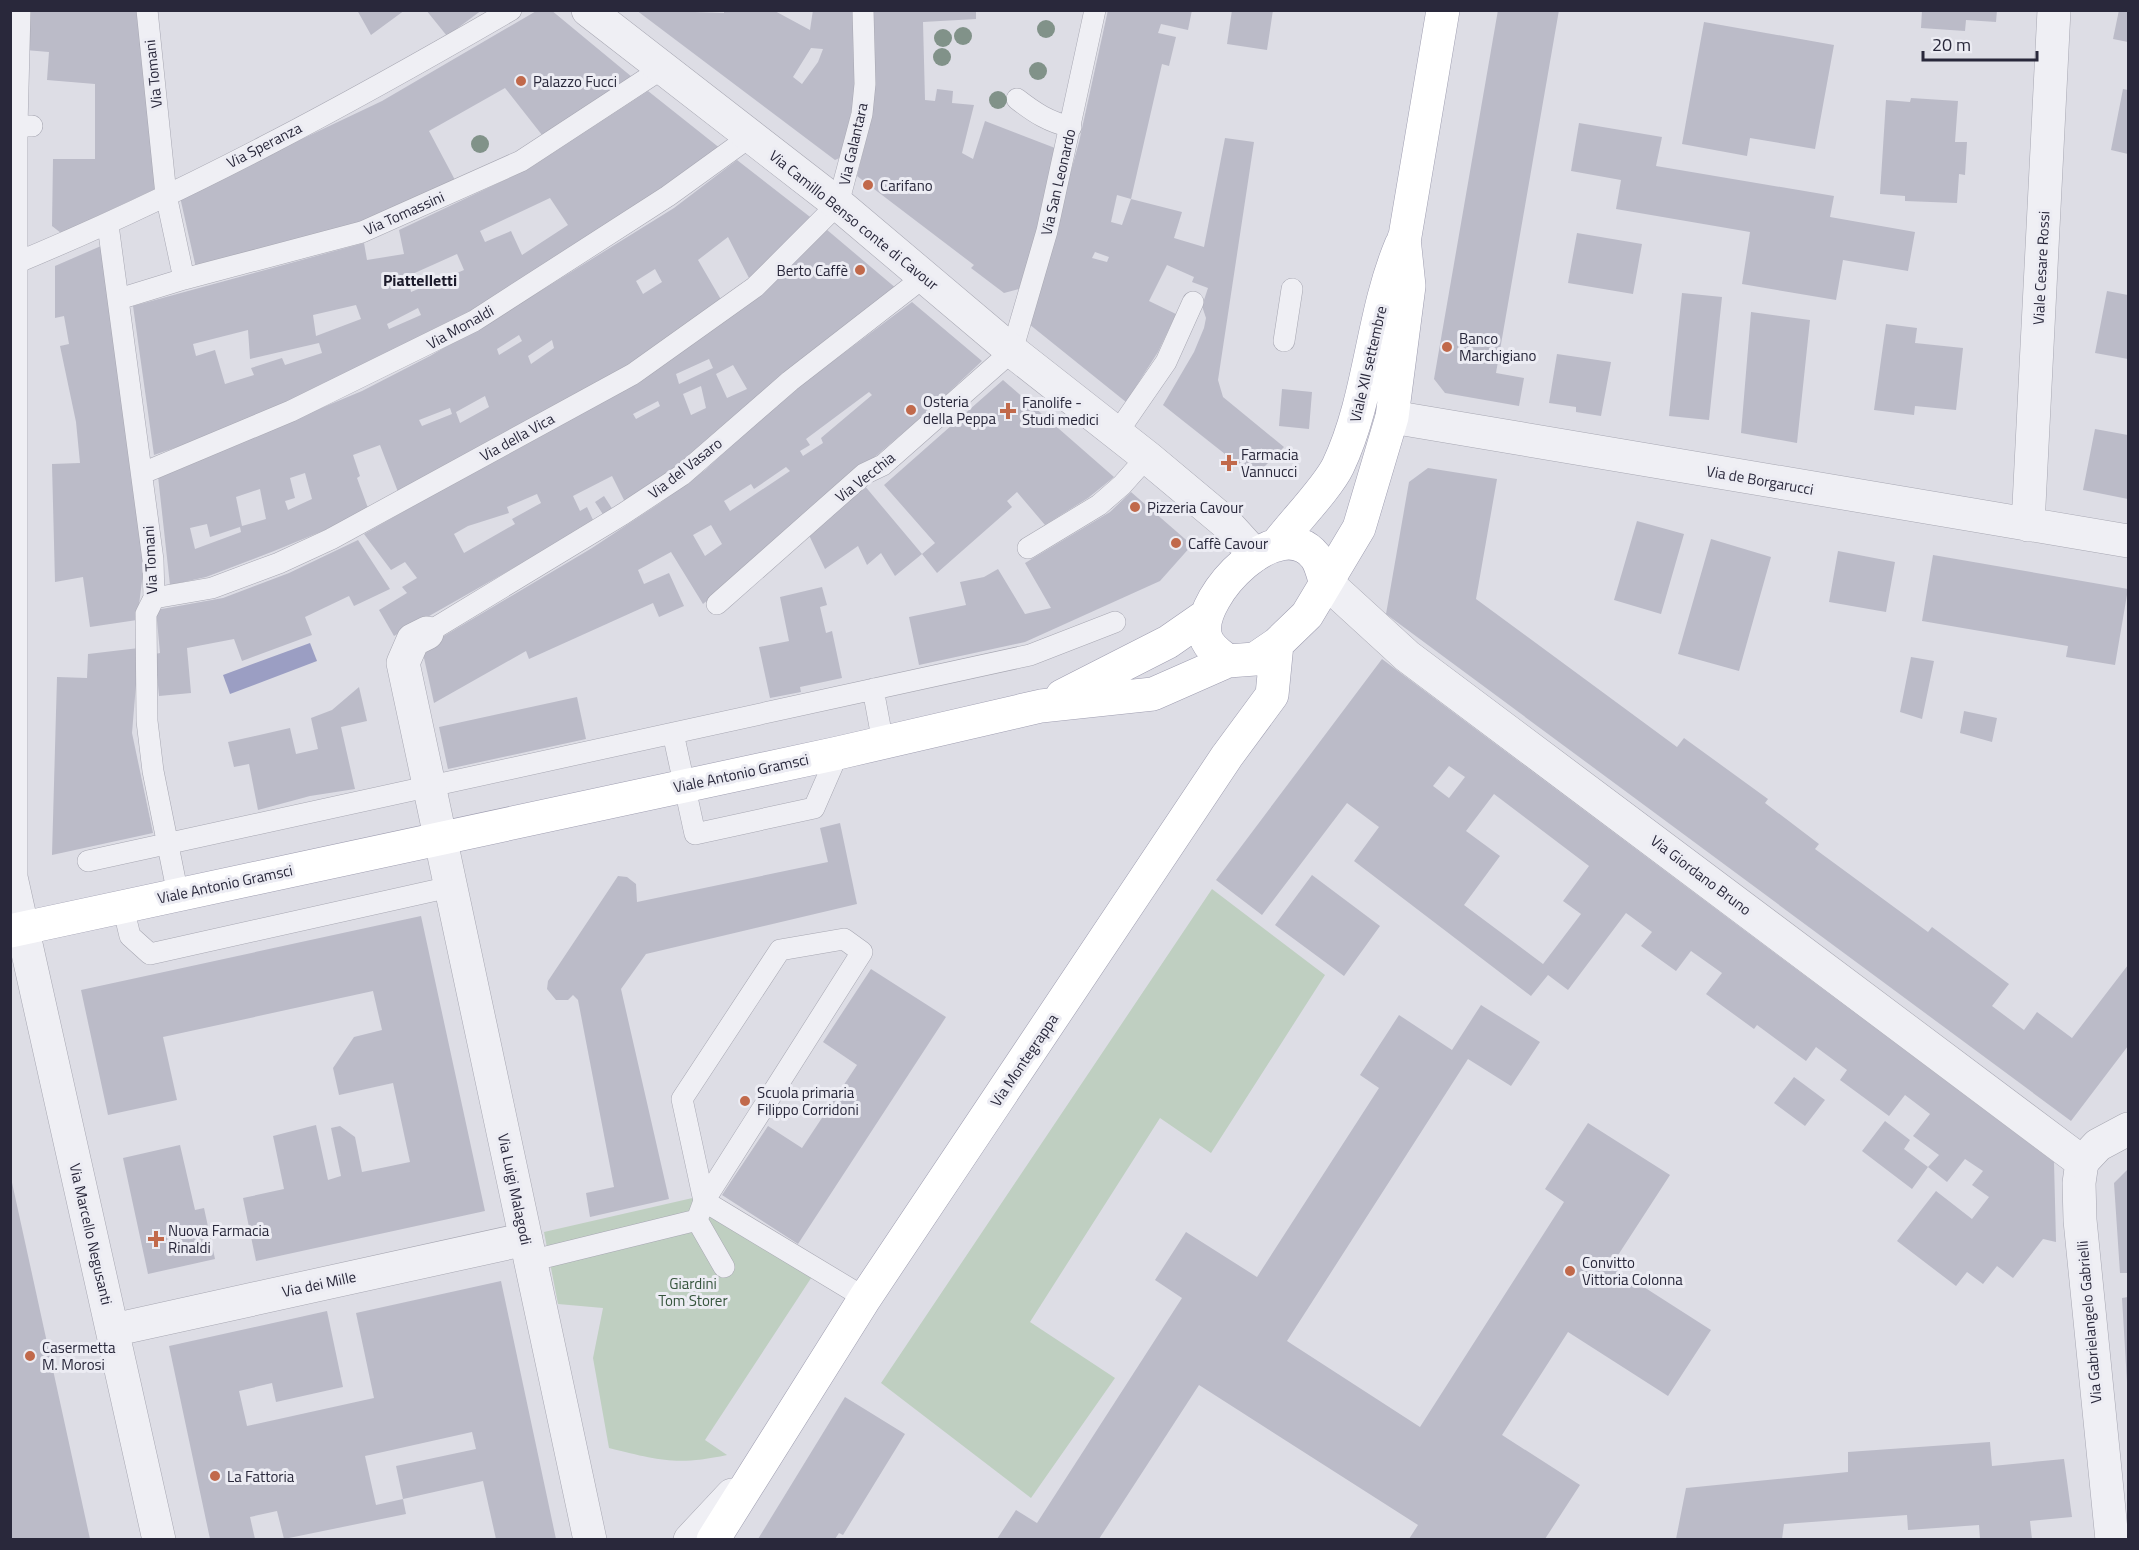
<svg xmlns="http://www.w3.org/2000/svg" width="2139" height="1550" font-family="'Titillium Web',sans-serif">
<style>
.green{fill:#bfcfc1}
.water{fill:#9b9ec3}
.building{fill:#bbbbc8;fill-rule:evenodd}
.lines{fill:none;stroke-linecap:round;stroke-linejoin:round}
.service-casing{stroke:#a7a7b2;stroke-width:22}
.minor-casing{stroke:#a7a7b2;stroke-width:34}
.tertiary-casing{stroke:#a7a7b2;stroke-width:34}
.primary-casing{stroke:#9e9db0;stroke-width:34}
.service{stroke:#efeff4;stroke-width:21}
.minor{stroke:#efeff4;stroke-width:33}
.tertiary{stroke:#efeff4;stroke-width:33}
.primary{stroke:#fff;stroke-width:33}
.tree{fill:#819289}
.poi-dot{fill:#c1694b;stroke:#ececf3;stroke-width:2}
.labels{text-anchor:middle;dominant-baseline:central;stroke-width:6;stroke-linejoin:round;paint-order:stroke}
.street-label{font-size:15px;fill:#29283b;stroke:#ececf3}
.poi-label{font-size:15px;fill:#29283b;stroke:#ececf3;text-anchor:start}
.park-label{font-size:15px;fill:#36553d;stroke:#ececf3}
.neighbourhood-label{font-size:16px;font-weight:bold;fill:#1b1a2b;stroke:#ececf3}
</style>
<rect width="100%" height="100%" fill="#dddde5"/>
<path class="green" d="M1212,889L1325,975L1211,1153L1160,1118L1030,1322L1115,1378L1031,1498L881,1383Z
M710,1194L819,1266L705,1440L727,1455C676,1466 658,1460 609,1448L593,1358L603,1308L558,1304L544,1232Z"/>
<path class="water" d="M310,643L317,661L230,694L223,675Z"/>
<path class="building" d="M26,10H139L155,189L61,233L52,226L53,159H95V84L47,80L49,52L25,50Z
M357,10H405L371,35Z
M426,10H482L447,36Z
M538,10H551L632,77L542,135L505,88L429,131L455,180L362,224L196,268L180,197L382,101Z
M636,10L724,13V10H773L810,30L813,10H853L855,93L842,157L835,160ZM811,48L823,49L818,62L802,84L793,77Z
M871,10H976V19L923,22L925,100L935,101L937,89L953,91L952,103L974,105L962,153L973,159L985,121L1055,148L1038,227L1019,289L1004,293L971,268L974,265L857,176L872,115Z
M1108,10H1192L1188,30L1161,24L1158,33L1176,37L1169,66L1162,64L1131,199L1182,212L1174,238L1204,247L1225,138L1254,142L1218,380L1223,397L1284,447L1254,477L1163,405L1194,352L1204,328L1206,318L1202,306L1208,288L1192,282L1194,277L1167,265L1149,301L1176,314L1158,352L1126,402L1029,324L1079,142ZM1117,195L1131,199L1122,225L1111,222ZM1095,252L1109,257L1107,262L1092,258Z
M1232,10H1273L1267,50L1227,44Z
M1498,10H1559L1496,373L1524,378L1519,406L1445,393L1434,379Z
M1922,10H1997L1996,22L1966,20L1965,31L1921,28Z
M2119,10H2128V42L2113,39Z
M1704,22L1834,45L1815,149L1750,138L1747,156L1682,144Z
M2123,89L2128,90V154L2111,150Z
M648,91L721,149L475,310L304,396L186,444L154,455L133,306L364,243L367,260L404,254L399,230L530,168ZM550,198L568,225L522,255L511,231L485,242L480,231ZM457,254L464,270L411,292L408,276ZM356,305L361,319L316,336L313,315ZM418,308L421,315L389,329L387,324ZM248,330L250,359L319,343L322,353L285,365L282,358L251,368L254,375L225,384L215,350L196,356L193,344Z
M1911,98L1958,101L1955,142H1967L1965,175L1959,174L1957,203L1905,201V196L1880,194L1886,100L1910,102Z
M1579,123L1662,137L1656,166L1834,196L1830,217L1915,232L1908,271L1843,260L1836,300L1742,284L1750,232L1616,209L1621,180L1571,171Z
M737,160L814,220L751,282L728,237L698,260L723,303L641,358L398,492L380,445L353,455L360,476L357,478L368,508L325,530L274,551L206,577L170,585L158,476L362,391L430,356L534,295L674,208ZM655,269L662,282L643,294L636,281ZM519,335L522,341L499,355L497,349ZM552,340L554,348L531,364L528,356ZM485,396L489,407L460,423L456,412ZM450,408L452,414L422,426L419,420ZM305,473L312,499L288,510L285,501L295,498L290,478ZM260,489L266,519L242,526L236,497ZM207,524L210,537L240,527L241,532L195,549L190,528Z
M826,229L897,289L706,446L625,502L612,476L573,496L580,511L587,507L594,522L394,636L379,610L407,593L402,587L417,578L405,562L391,570L364,534L475,471ZM709,359L713,368L679,384L676,374ZM733,365L747,389L727,398L716,374ZM701,386L706,408L691,415L683,394ZM658,401L660,406L636,419L633,414ZM537,494L541,503L512,519L515,524L464,553L454,534L468,526L509,513L507,507Z
M1577,233L1642,244L1633,294L1568,283Z
M101,246L144,566L137,620L90,627L83,577L55,582L52,464L80,463L76,422L60,346L69,344L64,316L55,318V266Z
M2107,291L2128,295V359L2095,353Z
M1682,293L1722,297L1709,420L1669,416Z
M912,302L982,361L932,408L703,604L671,552L638,570L644,584L669,573L684,606L659,617L653,603L529,659L526,651L434,703L422,649L592,548L660,503L705,470L785,397ZM869,392L872,395L821,438L823,443L803,456L800,451L810,445L806,439ZM786,467L790,471L730,511L724,501L751,484L754,489ZM711,525L722,544L705,556L693,535Z
M1751,312L1810,320L1797,443L1741,433Z
M1886,324L1917,328L1915,343L1963,348L1956,410L1915,406L1914,415L1874,410Z
M1557,354L1611,362L1601,416L1576,412V407L1549,403Z
M1003,380L1114,477L1088,498L1045,525L1017,492L1007,501L1012,507L937,573L922,554L935,543L884,485Z
M1282,389L1312,392L1309,429L1279,426Z
M2095,429L2128,435V499L2083,490Z
M1428,468L1497,479L1476,599L1677,747L1684,738L1768,799L1765,803L1819,844L1815,849L1928,932L1932,927L2009,984L1992,1006L2024,1030L2037,1012L2072,1038L2128,965V1046L2071,1121L1386,614L1409,482Z
M864,485L922,554L895,576L881,553L867,565L858,546L825,569L808,533Z
M1131,492L1192,545L1160,581L1025,642L919,665L909,617L966,605L960,582L984,577L998,569L1025,614L1051,608L1025,563L1110,512Z
M604,496L613,510L604,516L595,502Z
M1637,521L1684,534L1661,614L1614,600Z
M1711,539L1771,557L1739,671L1678,654Z
M358,540L390,589L354,606L349,596L305,617L312,635L242,661L234,639L187,648L191,693L159,696L155,654L160,653L156,610L223,598L289,573Z
M1838,551L1895,562L1886,612L1829,602Z
M1933,555L2128,589L2115,665L2066,657L2068,646L1922,621Z
M822,587L827,605L820,607L826,633L832,631L842,678L800,687L801,692L770,698L759,647L789,641L780,597Z
M139,648L132,733L153,833L52,855L57,677L87,678L88,654Z
M1911,657L1934,661L1922,719L1900,712Z
M1382,659L2054,1162L2056,1242L2043,1239L2013,1278L1997,1266L1983,1284L1967,1272L1956,1286L1897,1241L1936,1191L1972,1219L1989,1197L1972,1185L1983,1171L1965,1159L1947,1182L1928,1167L1939,1155L1913,1136L1930,1114L1905,1095L1889,1116L1840,1080L1847,1070L1816,1047L1806,1061L1757,1025L1754,1029L1706,994L1722,973L1691,951L1676,971L1641,946L1652,932L1626,913L1568,990L1548,975L1531,996L1354,861L1379,827L1347,803L1262,915L1216,880ZM1449,766L1465,777L1449,798L1433,786ZM1494,794L1589,866L1563,901L1581,914L1543,964L1464,905L1500,856L1466,831Z
M359,687L367,721L341,727L355,789L310,796L258,810L249,764L234,767L228,742L290,728L296,754L318,749L311,718L332,710Z
M577,697L586,739L448,769L439,727Z
M1964,711L1997,718L1992,742L1960,733Z
M840,823L857,904L646,954L621,989L669,1199L590,1217L586,1193L614,1187L578,1000L573,995L568,1000H556L547,989L548,981L618,876L627,877L636,884L637,902L828,862L820,828Z
M1312,875L1380,926L1344,976L1275,925Z
M421,916L485,1211L256,1261L243,1198L284,1189L273,1136L316,1125L328,1180L341,1176L331,1128L340,1126L355,1137L362,1172L410,1162L393,1083L339,1095L333,1068L354,1037L382,1030L373,991L163,1037L177,1100L108,1115L81,990Z
M871,969L946,1017L798,1244L722,1195L768,1126L802,1148L857,1065L823,1042Z
M1481,1005L1540,1042L1511,1086L1468,1059L1287,1341L1420,1427L1564,1202L1545,1189L1588,1123L1670,1175L1611,1266L1711,1330L1668,1396L1568,1332L1502,1435L1580,1485L1545,1539H1409L1418,1525L1199,1385L1099,1539H997L1016,1510L1037,1523L1182,1298L1155,1280L1186,1232L1257,1277L1379,1088L1360,1075L1399,1015L1452,1050Z
M1794,1077L1825,1100L1805,1126L1774,1103Z
M1885,1121L1910,1140L1904,1149L1928,1167L1912,1189L1862,1151Z
M180,1145L195,1210L204,1208L215,1259L148,1274L123,1158Z
M2128,1169V1273H2120L2114,1183Z
M10,1178H11L90,1539H10Z
M501,1281L556,1539H496L483,1481L403,1499L396,1466L476,1449L472,1432L365,1456L376,1505L403,1499L406,1514L284,1539L277,1511L250,1517L255,1539H210L169,1346L327,1311L343,1387L276,1402L272,1383L239,1391L247,1426L374,1398L356,1313Z
M2128,1297V1382H2127L2122,1298Z
M845,1397L905,1434L843,1535L839,1533L835,1539H758Z
M1990,1442L1992,1466L2064,1459L2072,1517L2030,1521L2032,1539H1980L1979,1525L1908,1530L1907,1515L1784,1524L1782,1539H1676L1686,1488L1848,1472V1452Z"/>
<g class="lines">
<defs>
<path id="service" d="M147,10L166,195L184,279
M1017,99C1035,113 1049,122 1071,127
M10,126H32
M108,225L153,560L154,598L146,614L147,721L153,771L178,895
M11,265C184,194 349,104 511,10
M119,299L184,279L362,232L521,161L663,68
M1284,341L1292,289
M1117,433L1166,362L1193,302
M143,473L291,411L474,321L668,196L751,136
M1028,548L1099,505L1122,485L1147,457
M154,598L212,588L279,563L331,539L633,374L755,287L838,204L862,114L865,84L863,10
M717,604L864,474L883,465L1012,351L1047,231L1095,10
M427,633L623,514L682,475L790,381L924,277
M873,689L883,743
M673,733L695,834L814,808L838,753
M88,861L1030,655L1115,622
M123,907L130,936L150,954L450,887
M697,1220L724,1267
M530,1261L697,1220L704,1201L862,952L844,939L780,950L682,1099L704,1201L865,1298"/>
<path id="minor" d="M14,10L11,126V877L159,1540
M588,10L838,204L1012,351L1147,457L1226,523L1255,555
M1392,417L2128,541
M2028,525L2054,10
M1325,581L1407,656L2082,1162L2079,1183L2080,1220L2112,1540
M427,633L413,640L403,663L590,1540
M113,1330L526,1239"/>
<path id="tertiary" d="M2082,1162L2098,1145L2128,1129
M690,1540L732,1495"/>
<path id="primary" d="M1401,260L1443,10
M1278,543C1293,523 1328,487 1338,466C1371,396 1371,317 1401,245
M1325,581C1323,574 1320,562 1315,556C1280,511 1198,595 1205,634C1207,647 1219,654 1228,661L1255,659L1277,644L1307,615L1359,528L1392,417L1409,286L1404,238
M1062,696L1168,642L1204,617
M10,931L838,753L1041,706L1153,694L1228,661
M713,1540L865,1298L1227,756L1272,695L1277,644"/>
</defs>
<use href="#service" class="service-casing"/>
<use href="#minor" class="minor-casing"/>
<use href="#tertiary" class="tertiary-casing"/>
<use href="#primary" class="primary-casing"/>
<use href="#service" class="service"/>
<use href="#minor" class="minor"/>
<use href="#tertiary" class="tertiary"/>
<use href="#primary" class="primary"/>
</g>
<g class="tree">
<circle cx="1046" cy="29" r="9"/>
<circle cx="963" cy="36" r="9"/>
<circle cx="943" cy="38" r="9"/>
<circle cx="942" cy="57" r="9"/>
<circle cx="1038" cy="71" r="9"/>
<circle cx="998" cy="100" r="9"/>
<circle cx="480" cy="144" r="9"/>
</g>
<g class="poi-dot">
<circle cx="521" cy="81" r="6"/>
<circle cx="868" cy="185" r="6"/>
<circle cx="860" cy="270" r="6"/>
<circle cx="1447" cy="347" r="6"/>
<circle cx="911" cy="410" r="6"/>
<path d="M1005 402h6v6h6v6h-6v6h-6v-6h-6v-6h6z"/>
<path d="M1226 454h6v6h6v6h-6v6h-6v-6h-6v-6h6z"/>
<circle cx="1135" cy="507" r="6"/>
<circle cx="1176" cy="543" r="6"/>
<circle cx="745" cy="1101" r="6"/>
<path d="M153 1230h6v6h6v6h-6v6h-6v-6h-6v-6h6z"/>
<circle cx="1570" cy="1271" r="6"/>
<circle cx="30" cy="1356" r="6"/>
<circle cx="215" cy="1476" r="6"/>
</g>
<g class="labels">
<g class="street-label">
<text transform="translate(153 74) rotate(-96)">Via Tomani</text>
<text transform="translate(853 144) rotate(-77)">Via Galantara</text>
<text transform="translate(264 145) rotate(-27)">Via Speranza</text>
<text transform="translate(1058 182) rotate(-77)">Via San Leonardo</text>
<text transform="translate(404 213) rotate(-24)">Via Tomassini</text>
<text transform="translate(854 220) rotate(39)">Via Camillo Benso conte di Cavour</text>
<text transform="translate(2041 268) rotate(-87)">Viale Cesare Rossi</text>
<text transform="translate(460 327) rotate(-29)">Via Monaldi</text>
<text transform="translate(1368 364) rotate(-77)">Viale XII settembre</text>
<text transform="translate(517 437) rotate(-29)">Via della Vica</text>
<text transform="translate(685 468) rotate(-38)">Via del Vasaro</text>
<text transform="translate(865 477) rotate(-38)">Via Vecchia</text>
<text transform="translate(1760 480) rotate(10)">Via de Borgarucci</text>
<text transform="translate(150 560) rotate(-93)">Via Tomani</text>
<text transform="translate(741 773) rotate(-12)">Viale Antonio Gramsci</text>
<text transform="translate(1701 875) rotate(37)">Via Giordano Bruno</text>
<text transform="translate(225 884) rotate(-12)">Viale Antonio Gramsci</text>
<text transform="translate(1024 1060) rotate(-56)">Via Montegrappa</text>
<text transform="translate(515 1189) rotate(78)">Via Luigi Malagodi</text>
<text transform="translate(91 1234) rotate(77)">Via Marcello Negusanti</text>
<text transform="translate(319 1284) rotate(-12)">Via dei Mille</text>
<text transform="translate(2089 1322) rotate(-95)">Via Gabrielangelo Gabrielli</text>
</g>
<g class="poi-label">
<text x="533" y="81">Palazzo Fucci</text>
<text x="880" y="185">Carifano</text>
<text x="848" y="270" text-anchor="end">Berto Caffè</text>
<text x="1459" y="338">Banco<tspan x="1459" dy="17">Marchigiano</tspan></text>
<text x="923" y="401">Osteria<tspan x="923" dy="17">della Peppa</tspan></text>
<text x="1022" y="402">Fanolife -<tspan x="1022" dy="17">Studi medici</tspan></text>
<text x="1241" y="454">Farmacia<tspan x="1241" dy="17">Vannucci</tspan></text>
<text x="1147" y="507">Pizzeria Cavour</text>
<text x="1188" y="543">Caffè Cavour</text>
<text x="757" y="1092">Scuola primaria<tspan x="757" dy="17">Filippo Corridoni</tspan></text>
<text x="168" y="1230">Nuova Farmacia<tspan x="168" dy="17">Rinaldi</tspan></text>
<text x="1582" y="1262">Convitto<tspan x="1582" dy="17">Vittoria Colonna</tspan></text>
<text x="42" y="1347">Casermetta<tspan x="42" dy="17">M. Morosi</tspan></text>
<text x="227" y="1476">La Fattoria</text>
</g>
<g class="park-label">
<text x="693" y="1283">Giardini<tspan x="693" dy="17">Tom Storer</tspan></text>
</g>
<g class="neighbourhood-label">
<text x="420" y="280">Piattelletti</text>
</g>
</g>
<rect width="2139" height="1550" fill="none" stroke="#29283b" stroke-width="24"/>
<path d="M1923 51v9h114v-9" fill="none" stroke="#29283b" stroke-width="3"/>
<text x="1932" y="51" font-size="18" fill="#29283b" stroke="#ececf3" stroke-width="4.5" paint-order="stroke">20 m</text>
</svg>
